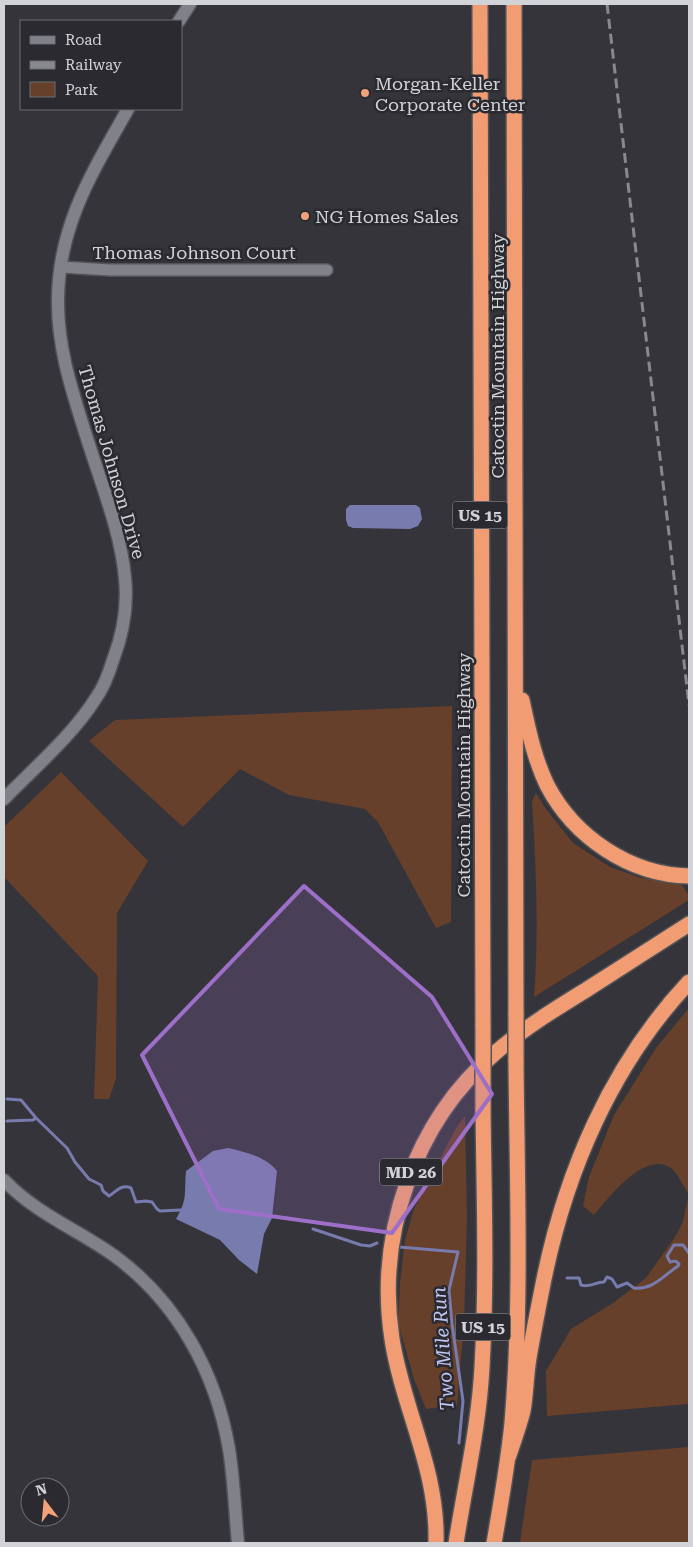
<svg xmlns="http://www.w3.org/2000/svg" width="693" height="1547" font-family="'Roboto Serif',serif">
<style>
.green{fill:#67402c}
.water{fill:#777bad}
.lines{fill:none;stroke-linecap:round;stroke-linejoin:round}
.stream{stroke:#777bad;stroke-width:3}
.minor-casing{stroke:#525358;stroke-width:14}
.tertiary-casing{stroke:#525358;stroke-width:15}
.motorway-casing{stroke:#525358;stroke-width:18}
.minor{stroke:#818289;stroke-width:11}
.tertiary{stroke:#818289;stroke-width:12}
.motorway{stroke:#f19c72;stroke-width:15}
.rail{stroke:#88898d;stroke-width:3;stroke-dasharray:10 5;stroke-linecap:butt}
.motorway-bridge-casing{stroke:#525358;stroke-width:18;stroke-linecap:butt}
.motorway-bridge{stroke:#f19c72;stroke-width:15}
.marked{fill:#9e6fc9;fill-opacity:0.2;stroke:#9e6fc9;stroke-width:4;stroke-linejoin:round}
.poi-dot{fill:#f1a27b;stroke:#2a2a30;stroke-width:2}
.labels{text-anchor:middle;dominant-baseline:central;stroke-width:5;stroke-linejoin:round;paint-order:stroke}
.shield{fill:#2a2a30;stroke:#a0a0a5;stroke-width:1}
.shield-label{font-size:16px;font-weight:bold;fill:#d2d3d7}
.poi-label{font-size:18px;fill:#d2d3d7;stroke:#2a2a30;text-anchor:start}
.street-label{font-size:18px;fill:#d2d3d7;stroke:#2a2a30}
.water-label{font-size:19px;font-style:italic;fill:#c3c7f5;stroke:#2a2a30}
</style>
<rect width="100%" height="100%" fill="#34343a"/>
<path class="green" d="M452,706L451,922L436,928L378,822L365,809L289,795L240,769L183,827L89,741L115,720Z
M61,772L148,861L117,913L116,1079L109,1099H94L98,976L4,877V827Z
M536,793L546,809L573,843L610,867L641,878L680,882L689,896V900L534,997C539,932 536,866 532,801Z
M689,1008V1404L547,1416L546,1371L571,1329L613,1303L646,1278L677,1234L683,1221L689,1194C683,1186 678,1174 671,1168C645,1150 609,1197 594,1215L583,1206L589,1177L614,1115L656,1048Z
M465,1116L467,1217L464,1322L457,1405L426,1409L414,1379L398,1322L400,1283L405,1240L414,1209L456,1128Z
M689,1447V1543H520L532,1460Z"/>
<path class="water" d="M350,505H416L420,508L422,519L418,526L410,529L353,528L348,526L346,520V509Z
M228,1148C245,1152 265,1156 277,1171L272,1218L264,1234L257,1274L239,1260L220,1240L176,1219C188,1199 184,1193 186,1171L213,1151Z"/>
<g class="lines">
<path class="stream" d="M7,1099L21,1100L36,1118L67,1148L75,1162L89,1179L101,1185L103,1191L109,1196C117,1191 121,1184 131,1188L136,1202L146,1201L152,1202L157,1209L160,1211L181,1210
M7,1121L33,1120L36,1118
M313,1229L361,1245L370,1246L377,1243
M399,1247L458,1252L449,1290L452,1324L463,1401L459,1443
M567,1278H579L581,1285C589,1288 595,1282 604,1282L607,1277L612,1279L617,1287L627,1283L634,1288C653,1290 663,1276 678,1266L679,1264C676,1260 674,1261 670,1262L667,1256L674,1245H683L689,1253"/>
<defs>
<path id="minor" d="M61,267L110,270H327"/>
<path id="tertiary" d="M179,21L190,4
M4,799C35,767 72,736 96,698C104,687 109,673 113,660C123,634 128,606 125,578C121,531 99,478 85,432C71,388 57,345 58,298C59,224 93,171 128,109
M4,1180C36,1214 79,1230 116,1257C178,1303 216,1373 229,1449C234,1480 235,1512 238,1543"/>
<path id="motorway" d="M480,4L483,1026
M514,4L516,1015
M522,700C528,728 534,758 547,785C574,837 630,875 689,876
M508,1458C513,1443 519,1427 523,1411C526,1394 526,1376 529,1358C533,1334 538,1309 543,1284C565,1173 611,1065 689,982
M436,1543C438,1468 403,1410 392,1339C376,1235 414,1122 495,1053C523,1029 555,1009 586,990C620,968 655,946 689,924
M456,1543C465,1485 479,1426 482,1367C487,1281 484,1195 483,1109
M494,1543C501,1503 508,1463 512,1423C522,1303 517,1182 516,1061"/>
</defs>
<use href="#minor" class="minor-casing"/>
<use href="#tertiary" class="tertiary-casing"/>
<use href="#motorway" class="motorway-casing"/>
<use href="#minor" class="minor"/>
<use href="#tertiary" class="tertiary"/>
<use href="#motorway" class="motorway"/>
<path class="rail" d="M607,4L689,705"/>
<defs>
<path id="motorway-bridge" d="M483,1026V1109
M516,1061V1015"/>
</defs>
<use href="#motorway-bridge" class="motorway-bridge-casing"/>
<use href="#motorway-bridge" class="motorway-bridge"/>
</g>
<path class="marked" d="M304,886L432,997L492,1094L392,1233L219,1209L142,1055Z"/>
<g class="poi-dot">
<circle cx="365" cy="93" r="5"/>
<circle cx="305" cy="216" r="5"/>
</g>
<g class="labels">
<g class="shield">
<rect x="452.5" y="501.5" width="55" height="27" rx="4"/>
<rect x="380" y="1158.5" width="62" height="27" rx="4"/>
<rect x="455.5" y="1313.5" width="55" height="27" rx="4"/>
</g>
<g class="shield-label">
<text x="480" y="515">US 15</text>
<text x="411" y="1172">MD 26</text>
<text x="483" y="1327">US 15</text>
</g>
<g class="poi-label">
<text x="375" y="83">Morgan-Keller<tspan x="375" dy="21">Corporate Center</tspan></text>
<text x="315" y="216">NG Homes Sales</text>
</g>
<g class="street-label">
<text x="194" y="252">Thomas Johnson Court</text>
<text transform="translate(497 356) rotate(-90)">Catoctin Mountain Highway</text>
<text transform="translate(112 462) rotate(74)">Thomas Johnson Drive</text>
<text transform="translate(463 775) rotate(-90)">Catoctin Mountain Highway</text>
</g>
<g class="water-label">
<text transform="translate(443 1349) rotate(-94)">Two Mile Run</text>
</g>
</g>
<rect width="693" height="1547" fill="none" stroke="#d2d3d7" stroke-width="10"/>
<rect x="20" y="20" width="162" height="90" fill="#2a2a30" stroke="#6d6e73"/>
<rect x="30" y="36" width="25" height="8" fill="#818289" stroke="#6d6e73"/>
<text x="65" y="45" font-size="15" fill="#d2d3d7">Road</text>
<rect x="30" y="61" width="25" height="8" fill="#88898d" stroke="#6d6e73"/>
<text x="65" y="70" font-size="15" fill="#d2d3d7">Railway</text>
<rect x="30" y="82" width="25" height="15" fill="#67402c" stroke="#6d6e73"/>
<text x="65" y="95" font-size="15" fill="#d2d3d7">Park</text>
<g transform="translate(45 1502) rotate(344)"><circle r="24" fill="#2a2a30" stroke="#6d6e73"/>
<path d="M0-4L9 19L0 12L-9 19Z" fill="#f1a27b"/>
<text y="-8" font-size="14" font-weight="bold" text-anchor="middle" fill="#d2d3d7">N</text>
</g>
</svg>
